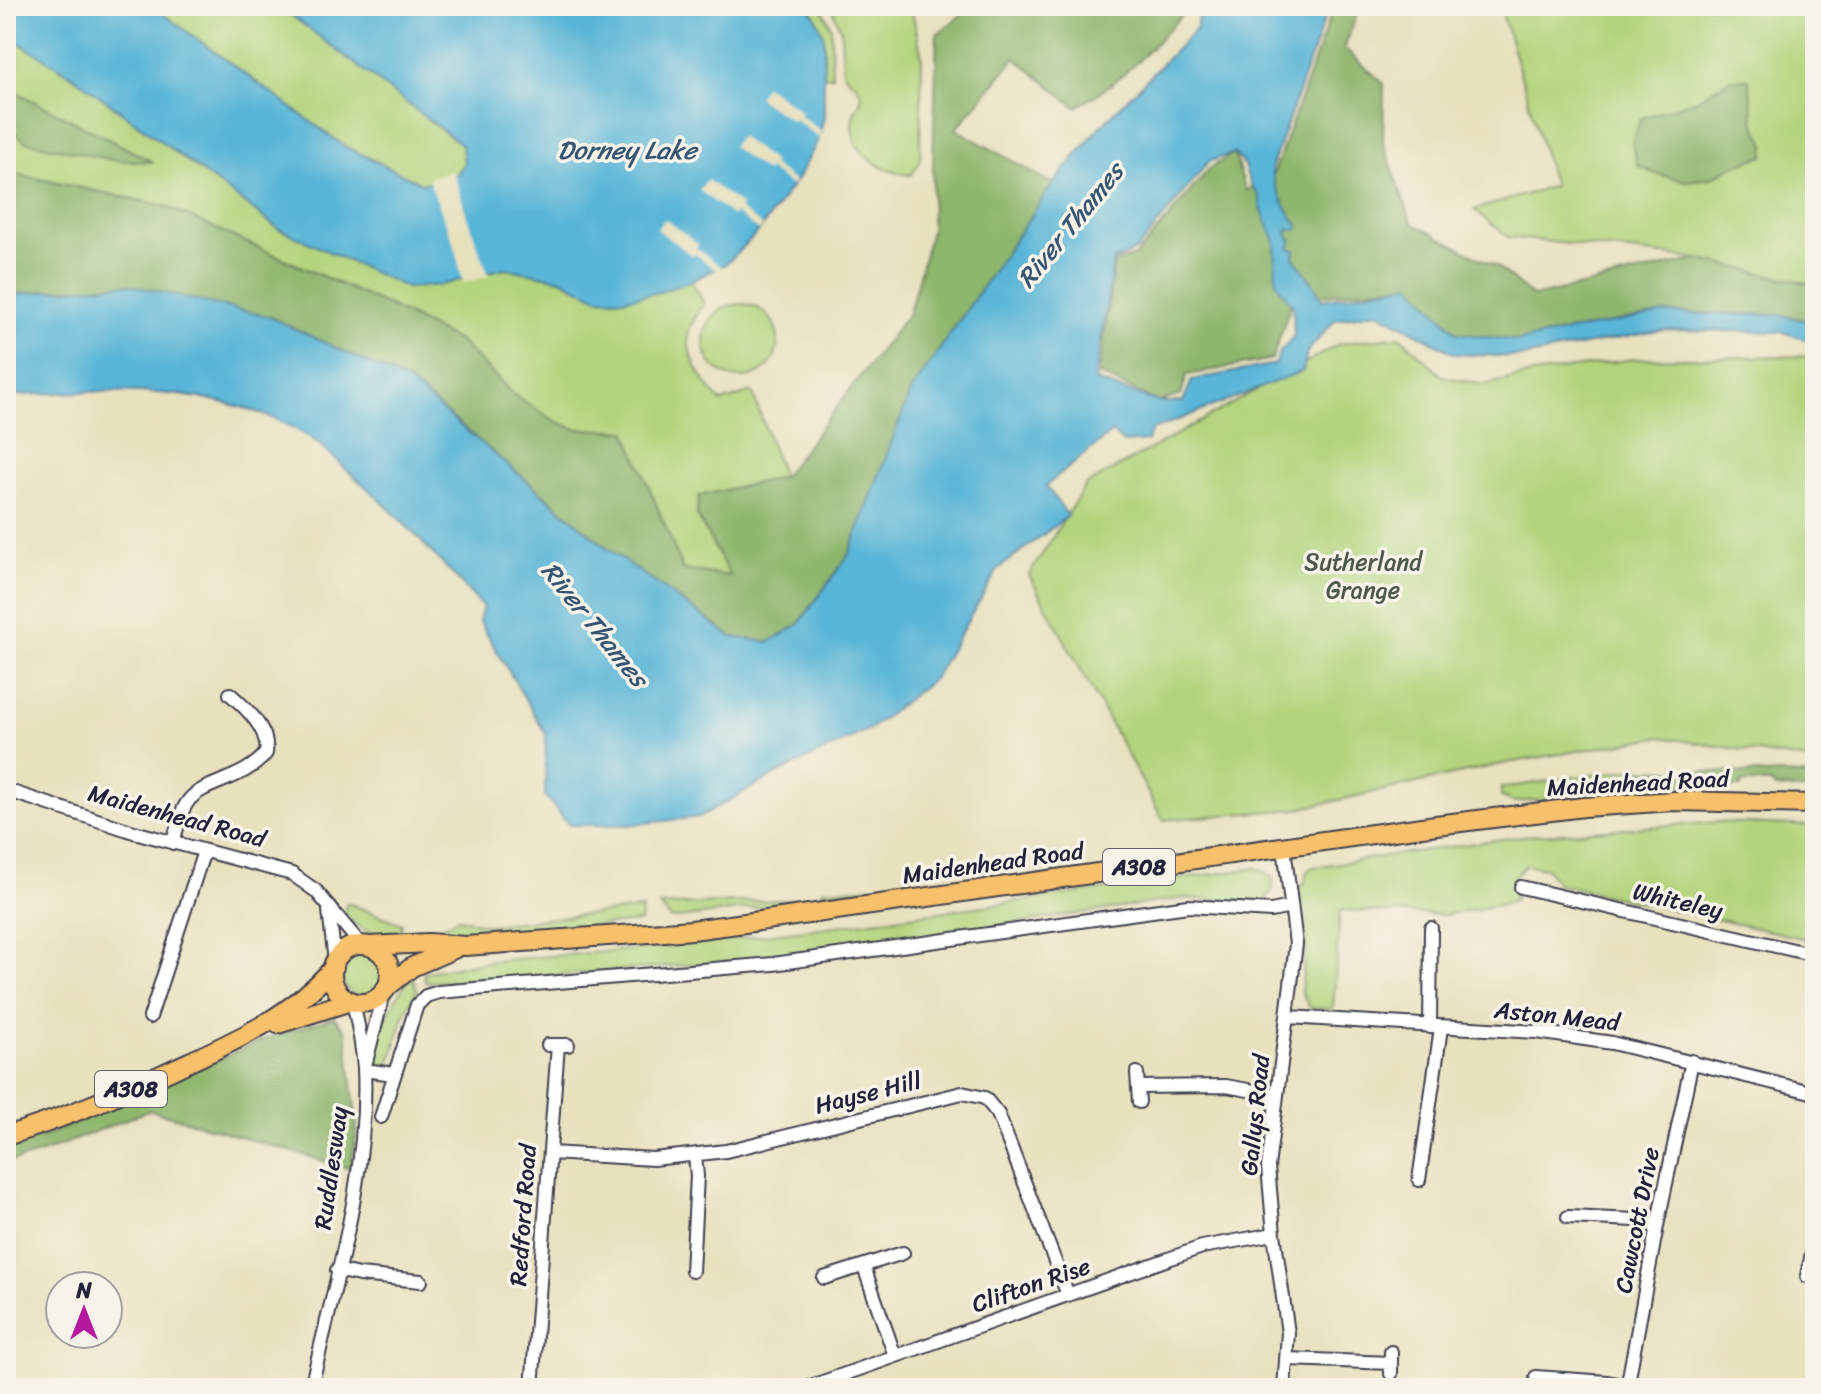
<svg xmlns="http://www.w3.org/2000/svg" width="1821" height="1394" font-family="Sriracha,sans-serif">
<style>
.green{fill:#b3d47c;stroke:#6a7b5c;stroke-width:2}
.forest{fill:#8eb66c;stroke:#586c54;stroke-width:2}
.water{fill:#59b5d7;stroke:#3e6c89;stroke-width:2;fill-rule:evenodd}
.pier{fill:#e8e1be}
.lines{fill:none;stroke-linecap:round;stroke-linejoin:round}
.street-casing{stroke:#403f4f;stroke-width:16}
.primary-casing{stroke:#403f4f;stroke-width:22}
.street{stroke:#fff;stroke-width:12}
.primary{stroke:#f7c06b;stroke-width:18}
.labels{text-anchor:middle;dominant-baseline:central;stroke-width:7;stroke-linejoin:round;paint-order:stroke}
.shield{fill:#f7f3e8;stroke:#62616f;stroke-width:2}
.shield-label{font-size:22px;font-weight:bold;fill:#22223b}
.park-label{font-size:24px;fill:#4e574e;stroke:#f7f3e8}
.street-label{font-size:24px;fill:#22223b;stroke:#f7f3e8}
.water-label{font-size:26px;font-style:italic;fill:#355572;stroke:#f7f3e8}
</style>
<rect width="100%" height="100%" fill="#f7f3e8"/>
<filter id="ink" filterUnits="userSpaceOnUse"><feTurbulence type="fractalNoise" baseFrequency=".0125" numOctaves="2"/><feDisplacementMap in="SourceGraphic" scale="16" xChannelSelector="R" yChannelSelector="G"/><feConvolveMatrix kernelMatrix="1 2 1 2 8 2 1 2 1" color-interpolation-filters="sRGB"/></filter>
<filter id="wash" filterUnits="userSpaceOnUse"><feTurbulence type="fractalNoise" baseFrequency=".006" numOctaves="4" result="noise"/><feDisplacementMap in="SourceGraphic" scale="32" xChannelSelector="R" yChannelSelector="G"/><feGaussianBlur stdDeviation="1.8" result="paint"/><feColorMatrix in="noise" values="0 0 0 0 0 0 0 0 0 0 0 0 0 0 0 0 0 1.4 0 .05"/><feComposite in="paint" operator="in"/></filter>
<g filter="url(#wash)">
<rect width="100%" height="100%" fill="#e8e1be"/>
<path class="green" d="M152,6H279L458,142L462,147L464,163L458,173L423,184L344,146Z
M807,6H821L831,27L832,76H824C824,49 826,27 807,6Z
M831,6H911L922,57L920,162L911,175C881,172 847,153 853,117C855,108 863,103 861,94C860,83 846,81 843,71L841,30Z
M1500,6H1815V285L1698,259L1508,237L1474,210L1554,186Z
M6,35L73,76L279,229L441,285L504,268L561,279L598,298L624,299L660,292L691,281L704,303C698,314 688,326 688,339C689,361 707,387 721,402L752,392L783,477L699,496L697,515L731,577L683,571L626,431L576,429L555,421L514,395L460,342L391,307L165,206L6,172Z
M704 341a37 37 0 1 1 74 0a37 37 0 1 1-74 0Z
M1400,336L1442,376L1484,385L1532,374L1634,359L1807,356L1815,360V761L1659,737L1507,763L1298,809L1163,820L1029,575L1086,485L1339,344Z
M1635,769L1688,789L1514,802L1501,797V788Z
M1718,822L1815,826V941L1558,884L1546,868L1526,865L1514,877L1515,899L1504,904L1445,915L1340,910L1333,1009L1310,1008L1301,991L1306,946L1299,886L1304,885L1307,871L1313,867L1522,836Z
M1257,868L1272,876L1273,889L1263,904L1185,898L846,948L759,959L453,984L452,981L425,982L424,973C512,953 604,955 694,944C882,921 1070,894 1257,868Z
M933,884L671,919L660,906L820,898L823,890Z
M347,903L402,924L400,936C374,935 360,933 344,912Z
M642,909L640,922L470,936H426L458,918L488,925Z
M341 974a21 21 0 1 1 42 0a21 21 0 1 1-42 0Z
M412,976L417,990L404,1016L389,1065H381C367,1046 397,992 412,976Z"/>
<path class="forest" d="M973,6H1177L1184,13C1150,49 1120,84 1076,107L1015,58L956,129L1053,184L911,391L849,554L798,625L769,642L732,637L612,552L408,381L126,284L6,295V172L165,206L391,307L460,342L514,395L555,421L576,429L626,431L683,570L730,576L697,515L699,496L783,477L909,313L931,231L937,34Z
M1334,6H1360L1344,48L1384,84L1383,143L1412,223L1499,268L1533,297L1698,259L1815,285V323L1782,315L1664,313L1517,341L1457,333L1410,284L1293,299L1272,359L1187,375L1181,395L1159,402L1099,375L1114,263L1137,255L1209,169L1234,153L1246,191L1272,178Z
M1730,79H1749L1754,122L1765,144L1764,156L1736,165L1711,178L1686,181L1653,173L1638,166L1632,143L1641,118L1694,101Z
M6,87L153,162L112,160L25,141L6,125Z
M1635,769L1804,775L1815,781V791L1775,788L1771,783H1741V787L1688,789Z
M334,1017L346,1031L357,1127L351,1169L150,1110L39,1154L6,1163V1147L47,1135L263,1040Z"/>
<path class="water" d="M6,6H152L344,146L423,184L458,173L464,163L462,147L458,142L279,6H807L815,15L824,36V117L818,141L798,178L759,231L726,264L691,281L660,292L624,299L598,298L561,279L504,268L441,285L407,288L279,229L73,76L6,35Z
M1209,6H1329L1272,166C1272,186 1287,211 1299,226L1298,230L1288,229L1287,235L1292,240L1289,248L1295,250L1294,258L1315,286L1322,300L1411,284L1457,333L1517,341L1664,313L1782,315L1815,323V343L1783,332L1663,330L1522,357L1455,354L1378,312L1335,320L1307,352L1303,371L1152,430L1147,441L1123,443L1112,432L1046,486L1068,516L999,568L934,678L870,729L775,775L699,817L627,825H569L545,796L546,734L479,621L483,607C440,561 398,514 350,473C337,461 324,446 309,437C220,381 106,390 6,396V295L126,284L270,317L407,381L612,552L732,637L769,642L798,625L849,554L911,391L1053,184L1098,129L1197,28V20ZM1234,153L1244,165L1251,185L1260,197V206L1275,241L1276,283L1293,306L1294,336L1279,353L1276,364L1192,380L1183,402H1159L1095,381L1113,261L1137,250L1208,162Z"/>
<path class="pier" d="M765,85L801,111L799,115L821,131L819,138L794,119L792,121L757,97Z
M739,136L774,162L772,165L795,182L792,186L768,169L766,172L732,147Z
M453,171L468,220L489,276L463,283L454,243L428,178Z
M707,180L741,205L739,209L763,226L759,231L735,213L733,216L699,190Z
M665,219L698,244L696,248L722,267L716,270L694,253L692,256L657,229Z"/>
</g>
<g filter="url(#ink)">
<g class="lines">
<defs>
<path id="street" d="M6,790L134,832L292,874L316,891L362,946
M173,843C177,829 180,811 189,800C205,781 245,780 266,753C270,730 246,708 230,694
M1284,847L1296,944L1268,1167L1274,1234L1288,1333L1284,1388
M1521,887L1815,955
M329,910L335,962
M150,1017L204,851
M1288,1017L1537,1032L1612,1043L1815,1093
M1430,1027L1431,928
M548,1045H568
M366,1062L384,991
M364,1070L394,1074
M1137,1073L1139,1102
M1138,1087L1226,1086L1276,1095
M381,1117L417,1005L426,996L439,992L773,964L1188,906L1271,911L1291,907
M550,1153L653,1159L726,1151L962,1093L985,1098L998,1114L1068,1295
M1419,1180L1441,1028
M1568,1217L1636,1220L1657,1226
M864,1267L895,1356
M337,1270L359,1275L421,1281
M692,1271L697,1176L695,1156
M1807,1276L1815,1240
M824,1278L903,1253
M1288,1359L1391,1363
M1391,1374V1352
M1536,1377L1607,1382L1628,1386
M311,1388C334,1284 369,1176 364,1068C362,1045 358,1024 353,1002
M398,1388V1386
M532,1388L558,1045
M806,1388L1202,1247L1274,1234
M1627,1388L1657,1226L1692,1061"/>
<path id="primary" d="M332 974a29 29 0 1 1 58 0a29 29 0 1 1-58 0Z
M368,946L429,943L465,946L692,930L745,923L1436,825L1584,807L1674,801L1815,804
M387,987L412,967L454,949
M278,1024L351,1001
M6,1136C65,1118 121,1094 176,1068C235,1041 291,1017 334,967"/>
</defs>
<use href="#street" class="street-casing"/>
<use href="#primary" class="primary-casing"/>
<use href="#street" class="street"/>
<use href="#primary" class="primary"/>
</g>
</g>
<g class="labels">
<g class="shield">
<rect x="1103" y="849" width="72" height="36" rx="6"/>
<rect x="95" y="1071" width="72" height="36" rx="6"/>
</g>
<g class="shield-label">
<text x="1139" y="867">A308</text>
<text x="131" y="1089">A308</text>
</g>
<g class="park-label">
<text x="1363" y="562">Sutherland<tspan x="1363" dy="28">Grange</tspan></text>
</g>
<g class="street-label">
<text transform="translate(1638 783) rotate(-3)">Maidenhead Road</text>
<text transform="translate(177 816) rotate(15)">Maidenhead Road</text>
<text transform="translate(993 863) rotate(-8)">Maidenhead Road</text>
<text transform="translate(1678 901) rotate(13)">Whiteley</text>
<text transform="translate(1557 1016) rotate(6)">Aston Mead</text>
<text transform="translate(868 1093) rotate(-14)">Hayse Hill</text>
<text transform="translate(1255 1115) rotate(-84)">Gallys Road</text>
<text transform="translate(331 1168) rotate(-82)">Ruddlesway</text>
<text transform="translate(523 1215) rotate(-86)">Redford Road</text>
<text transform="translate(1637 1220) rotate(-79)">Cawcott Drive</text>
<text transform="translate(1031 1285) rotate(-19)">Clifton Rise</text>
</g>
<g class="water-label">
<text x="627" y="150">Dorney Lake</text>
<text transform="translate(1070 225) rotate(-51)">River Thames</text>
<text transform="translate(595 624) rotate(51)">River Thames</text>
</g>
</g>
<rect width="1821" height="1394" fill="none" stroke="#f7f3e8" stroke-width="32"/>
<g transform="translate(84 1310)"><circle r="38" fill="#f7f3e8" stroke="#a29fa3" stroke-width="2"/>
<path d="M0-6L14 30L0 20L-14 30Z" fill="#b5179e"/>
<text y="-12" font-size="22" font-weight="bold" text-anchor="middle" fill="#22223b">N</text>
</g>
</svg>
